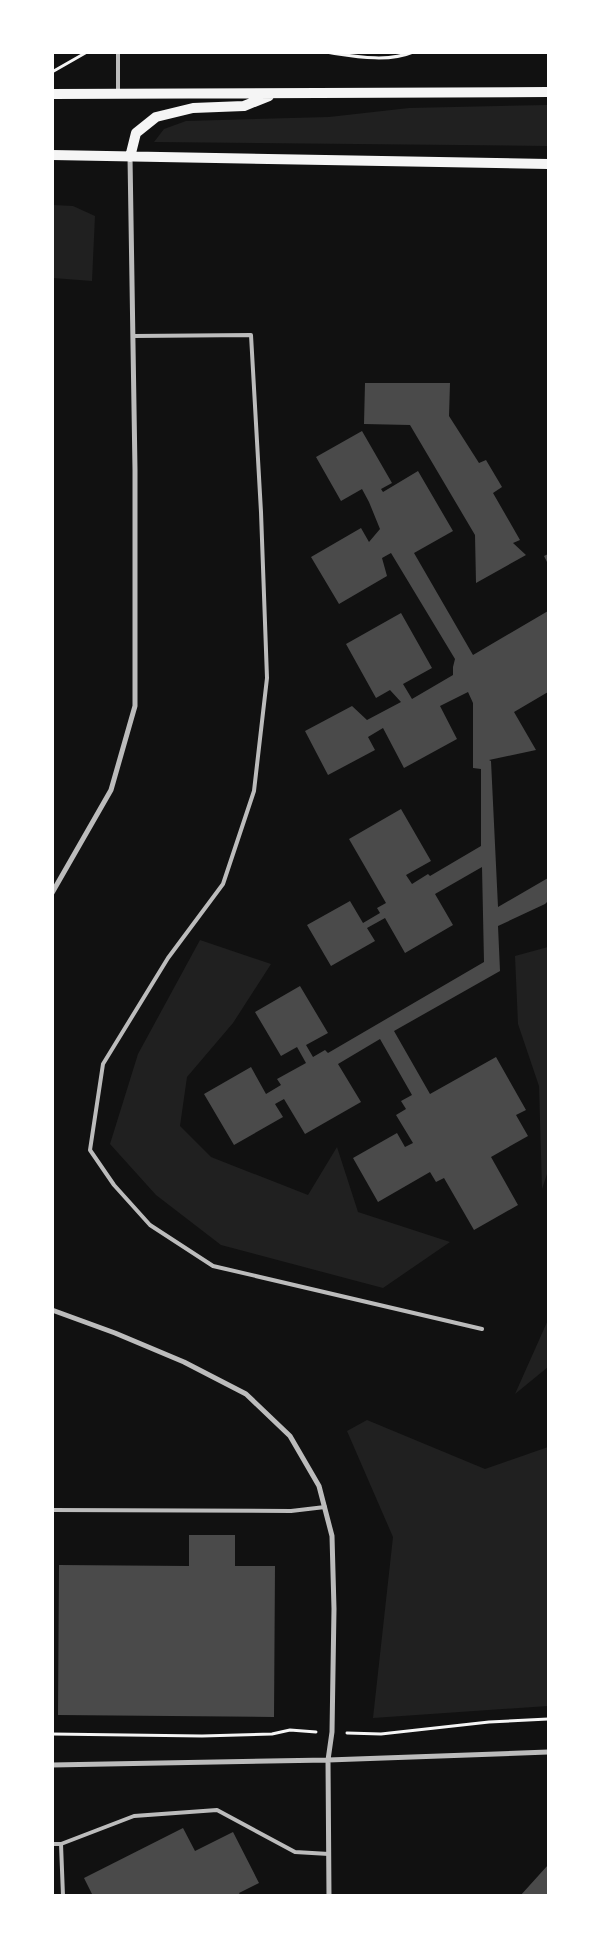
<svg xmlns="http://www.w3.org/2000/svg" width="601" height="1948" font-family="'Archivo Narrow',sans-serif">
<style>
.green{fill:#202020}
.building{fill:#4a4a4a}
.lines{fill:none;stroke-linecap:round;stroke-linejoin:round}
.path{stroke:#f5f5f5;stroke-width:3}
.service{stroke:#bcbcbc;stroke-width:4}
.minor{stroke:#bcbcbc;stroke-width:5}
.secondary{stroke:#f5f5f5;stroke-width:10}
</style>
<rect width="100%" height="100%" fill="#111"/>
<path class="green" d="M548,105V146L154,142L164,129L186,121L329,117L409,108Z
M53,205L73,206L95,216L92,281L53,278Z
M200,940L271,964L233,1023L187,1077L180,1126L211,1157L308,1195L337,1147L358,1212L450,1242L383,1288L221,1245L156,1195L110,1144L138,1054Z
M548,947V1171L542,1189L539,1086L518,1024L515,956Z
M548,1320V1367L515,1394Z
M367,1420L485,1469L548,1447V1706L373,1718L393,1537L347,1431Z"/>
<path class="building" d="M365,383H450L449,416L479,463L486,460L502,487L493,493L520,540L513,543L526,555L476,583L475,535L410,425L364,424Z
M362,431L392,483L381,489L383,492L418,471L453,531L414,553L473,655L548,611V692L514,712L536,750L489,760L491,761L498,907L548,878V901L545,904L498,926L500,971L394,1031L430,1094L496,1057L526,1110L516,1115L528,1136L491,1157L518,1205L474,1230L444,1178L436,1182L430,1172L378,1202L353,1158L397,1133L405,1147L413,1143L396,1115L406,1109L401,1101L412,1095L380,1039L338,1064L361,1102L305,1134L284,1099L275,1104L283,1117L234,1145L204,1094L251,1067L266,1094L281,1085L277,1079L306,1063L297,1047L281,1056L255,1012L300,986L328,1033L306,1045L313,1057L325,1050L328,1053L484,962L482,867L435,894L453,925L405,953L385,918L367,928L375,941L331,966L307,925L350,901L363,923L380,913L377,908L386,903L349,839L401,809L431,861L406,875L412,884L428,874L430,876L481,846V769L473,768V703L468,692L440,706L457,739L404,768L383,728L368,737L375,750L328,775L305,731L352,706L367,720L401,702L390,690L376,698L346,644L401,613L432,668L403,684L412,699L453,675V667L455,659L391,553L382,558L387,576L339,604L311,557L361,528L369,542L380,529L369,502L362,489L341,501L316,457Z
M548,554V564L544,556Z
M189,1535H235V1566H275L274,1717L58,1715L59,1565L189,1566Z
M183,1828L195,1851L233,1832L259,1883L239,1893L241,1896H93L84,1878Z
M548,1865V1896H520Z"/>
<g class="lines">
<path class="path" d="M325,52C353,56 387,63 413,52
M52,72L87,52
M347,1733L381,1734L489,1722L548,1719
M52,1734L202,1736L272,1734L290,1730L316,1732"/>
<path class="service" d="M118,52V94
M134,336L251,335L261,512L267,678L254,791L223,884L168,958L103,1064L90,1150L114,1185L150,1225L213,1266L482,1329
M52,1510L291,1511L325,1507
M52,1844H61L134,1816L217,1810L295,1852L329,1854
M61,1844L63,1896"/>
<path class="minor" d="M52,893L111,790L135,706V470L130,157
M52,1310L115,1333L184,1362L246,1394L290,1436L319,1486L332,1536L334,1609L332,1732L328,1760L329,1896
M52,1765L328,1760L548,1752"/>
<path class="secondary" d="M52,94L548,92
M52,155L548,164
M130,157L136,133L156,117L193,108L244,106L269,96"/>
</g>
<rect width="601" height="1948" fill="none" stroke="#ffffff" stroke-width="108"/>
</svg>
